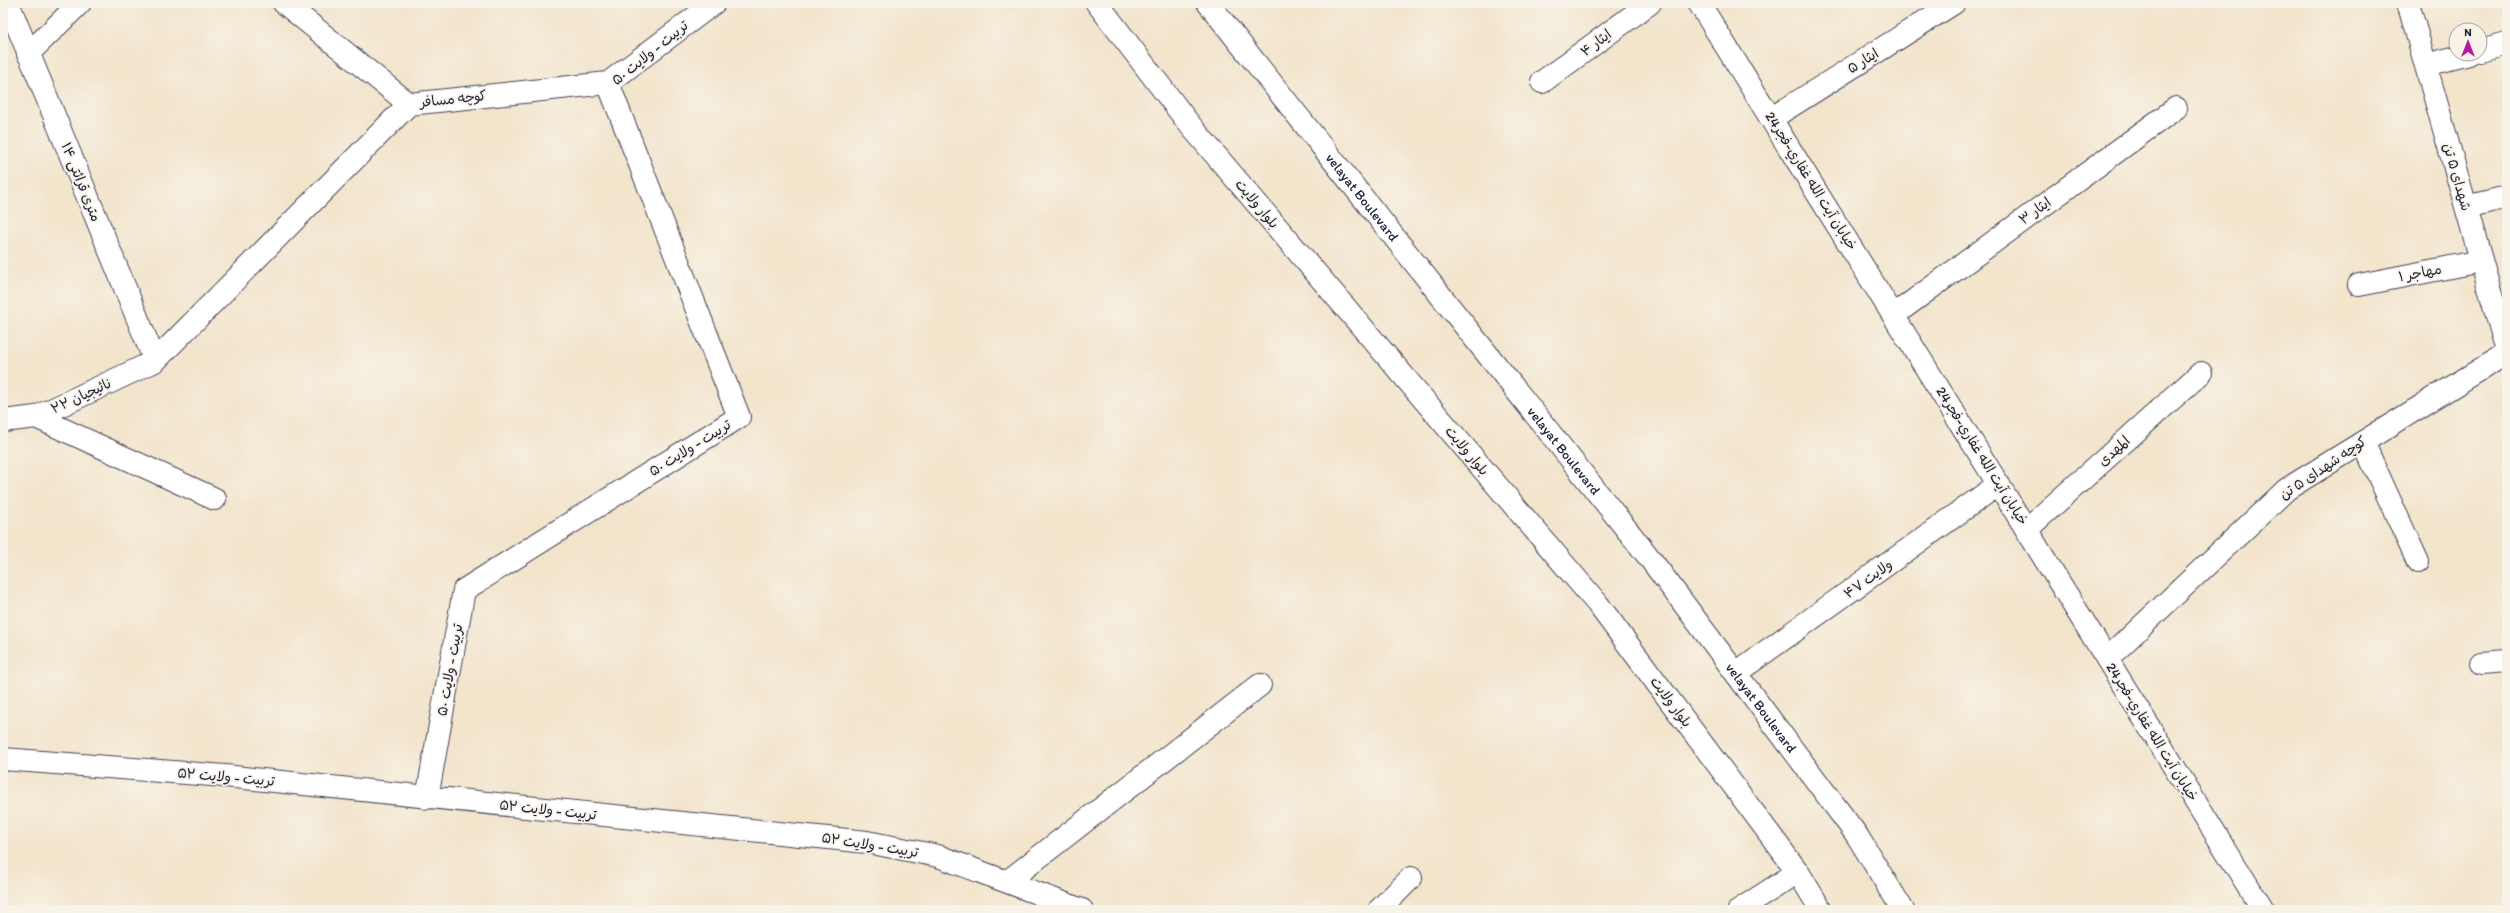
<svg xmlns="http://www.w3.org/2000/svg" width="2510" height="913" font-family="Itim,'Playpen Sans Arabic',sans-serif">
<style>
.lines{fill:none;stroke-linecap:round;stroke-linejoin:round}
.minor-casing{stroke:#413f51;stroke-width:24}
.major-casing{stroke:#413f51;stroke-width:24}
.minor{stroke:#fff;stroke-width:22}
.major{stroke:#fff;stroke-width:22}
.labels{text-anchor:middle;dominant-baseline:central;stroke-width:3.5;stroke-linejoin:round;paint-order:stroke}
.street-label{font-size:14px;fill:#22223b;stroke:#f7f3e8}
</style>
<rect width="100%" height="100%" fill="#f7f3e8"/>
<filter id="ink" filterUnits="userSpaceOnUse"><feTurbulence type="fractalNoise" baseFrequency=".025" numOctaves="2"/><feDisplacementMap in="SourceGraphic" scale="8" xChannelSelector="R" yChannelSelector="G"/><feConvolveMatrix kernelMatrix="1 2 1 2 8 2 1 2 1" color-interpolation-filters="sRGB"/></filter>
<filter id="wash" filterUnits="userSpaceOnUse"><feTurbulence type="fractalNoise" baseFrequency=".012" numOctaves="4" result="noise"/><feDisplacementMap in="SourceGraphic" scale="16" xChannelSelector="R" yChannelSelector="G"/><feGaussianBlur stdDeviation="0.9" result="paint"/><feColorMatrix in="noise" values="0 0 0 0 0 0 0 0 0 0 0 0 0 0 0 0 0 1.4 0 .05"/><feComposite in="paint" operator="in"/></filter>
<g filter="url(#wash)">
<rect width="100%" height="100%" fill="#f3e4cc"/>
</g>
<g filter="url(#ink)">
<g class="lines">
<defs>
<path id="minor" d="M8,3L155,361
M284,3L409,104L608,83
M1699,3L2263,910
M2408,3L2507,351
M2480,51L2507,44
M28,54L80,3
M2426,65L2469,54
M1542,82L1650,3
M1772,118L1954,3
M2466,207L2507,197
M2359,285L2481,261
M1894,315L2176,108
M36,417L215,499
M3,421L36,417L155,361L409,104
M2363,442L2418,562
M2027,529L2201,373
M2107,659L2287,489L2507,353
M2481,663L2507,661
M1736,673L1999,484
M3,759L225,776L867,842L938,856L1082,910
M427,798L464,590L739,417L608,83L714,3
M1008,881L1260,685
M1379,910L1411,878
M1739,910L1798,872"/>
<g id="major">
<path d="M1097,3L1190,125L1597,603L1798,872L1821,910"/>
<path id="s1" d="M1208,3L1651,560L1856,834L1903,910"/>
</g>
</defs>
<use href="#minor" class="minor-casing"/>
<use href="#major" class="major-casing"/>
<use href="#minor" class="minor"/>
<use href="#major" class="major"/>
</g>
</g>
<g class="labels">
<g class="street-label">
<text transform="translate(1596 43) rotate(-37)">ایثار ۴</text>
<text transform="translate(650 53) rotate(-39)">تربیت - ولایت ۵۰</text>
<text transform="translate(1863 61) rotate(-32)">ایثار ۵</text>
<text transform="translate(453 99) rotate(-6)">کوچه مسافر</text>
<text transform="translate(2457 177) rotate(74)">شهدای ۵ تن</text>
<text transform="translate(1811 181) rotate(58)">خيابان آيت الله غفاري-فجر24</text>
<text transform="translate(81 182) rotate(68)">۱۴ متری قرائتی</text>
<text stroke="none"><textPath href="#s1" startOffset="248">velayat Boulevard</textPath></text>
<text transform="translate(1257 204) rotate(50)">بلوار ولایت</text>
<text transform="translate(2035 211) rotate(-36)">ایثار ۳</text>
<text transform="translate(2420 273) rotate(-11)">مهاجر ۱</text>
<text transform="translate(81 396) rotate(-25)">نائیجیان ۲۲</text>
<text transform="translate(690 448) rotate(-32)">تربیت - ولایت ۵۰</text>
<text stroke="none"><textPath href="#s1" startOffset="572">velayat Boulevard</textPath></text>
<text transform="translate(1467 451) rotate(50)">بلوار ولایت</text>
<text transform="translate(2114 451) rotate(-42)">المهدی</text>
<text transform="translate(1982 456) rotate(58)">خيابان آيت الله غفاري-فجر24</text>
<text transform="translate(2323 468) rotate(-34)">کوچه شهدای ۵ تن</text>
<text transform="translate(1868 579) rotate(-36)">ولایت ۴۷</text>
<text transform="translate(450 670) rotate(-80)">تربیت - ولایت ۵۰</text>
<text transform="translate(1671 702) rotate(53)">بلوار ولایت</text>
<text stroke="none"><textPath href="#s1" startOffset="896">velayat Boulevard</textPath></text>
<text transform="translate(2152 732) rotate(58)">خيابان آيت الله غفاري-فجر24</text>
<text transform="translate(226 777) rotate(5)">تربیت - ولایت ۵۲</text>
<text transform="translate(548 810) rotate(6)">تربیت - ولایت ۵۲</text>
<text transform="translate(870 845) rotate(9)">تربیت - ولایت ۵۲</text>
</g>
</g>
<rect width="2510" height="913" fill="none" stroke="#f7f3e8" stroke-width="16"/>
<g transform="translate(2468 42)"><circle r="19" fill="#f7f3e8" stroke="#a29fa3"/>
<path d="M0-3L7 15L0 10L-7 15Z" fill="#b5179e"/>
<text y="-6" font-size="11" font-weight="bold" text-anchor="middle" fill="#22223b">N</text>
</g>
</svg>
